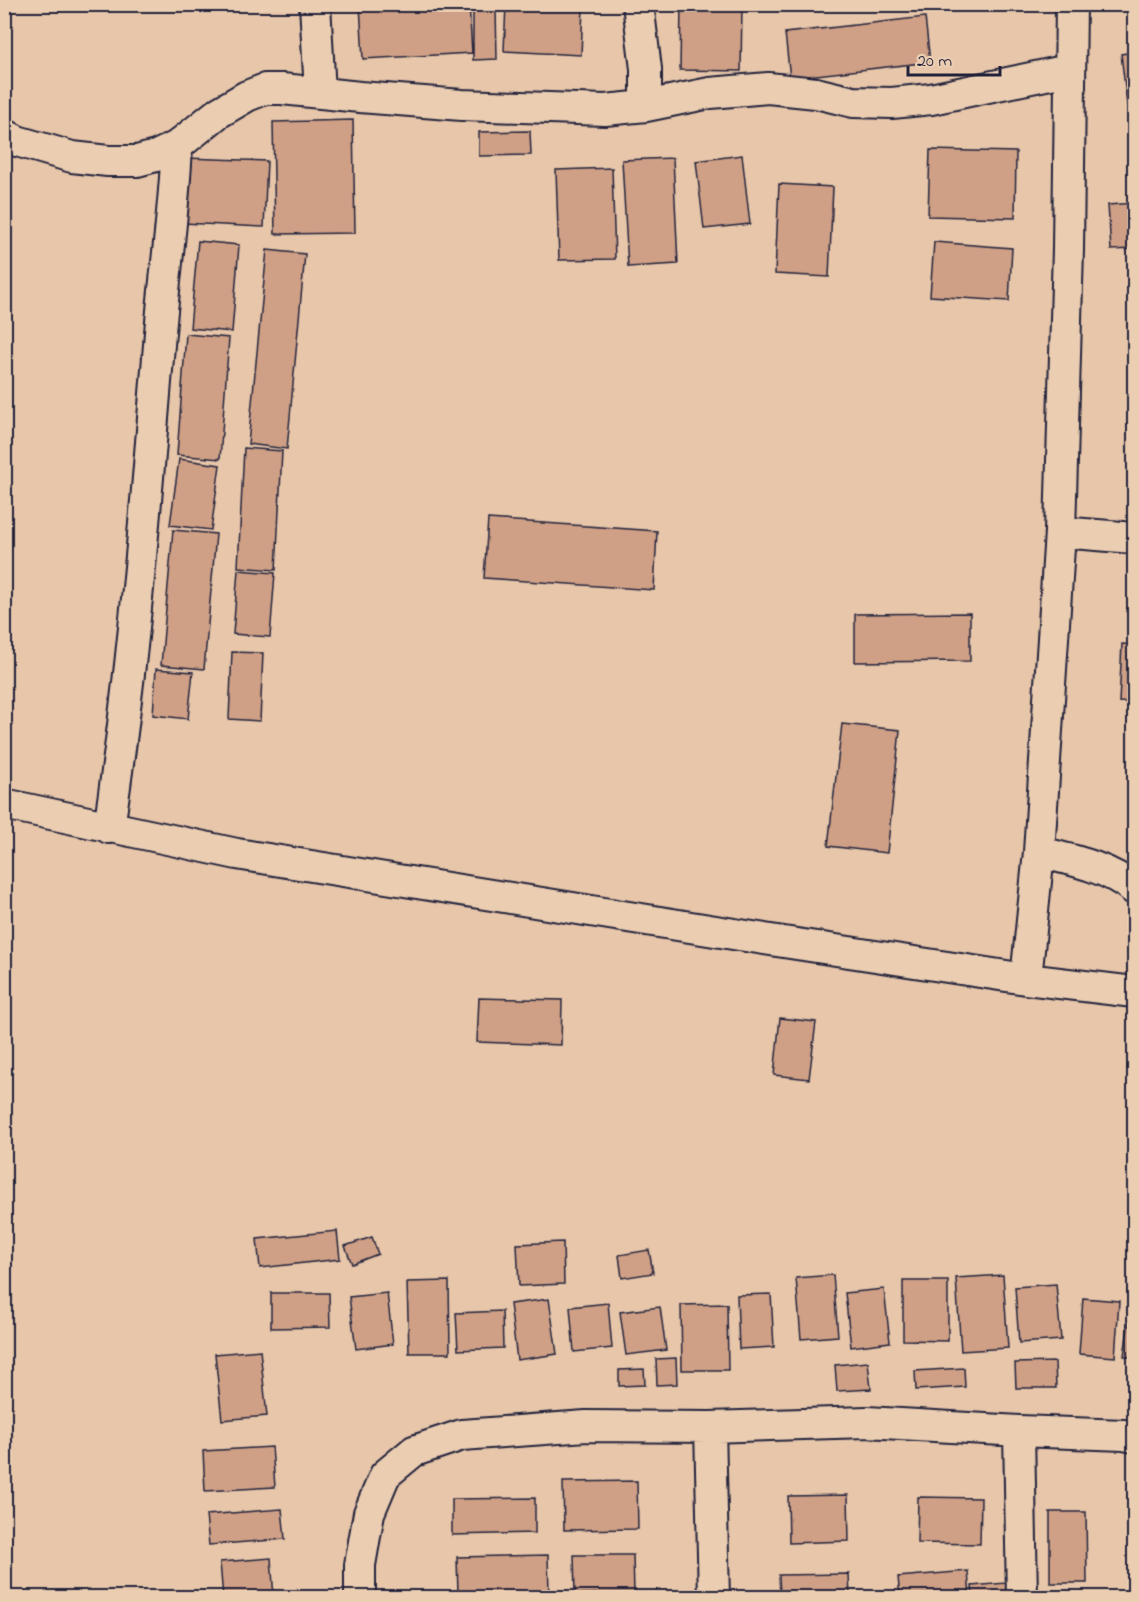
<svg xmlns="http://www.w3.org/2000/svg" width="1139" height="1602" font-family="'Indie Flower',sans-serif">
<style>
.building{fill:#cfa086;stroke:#22223b;stroke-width:1.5}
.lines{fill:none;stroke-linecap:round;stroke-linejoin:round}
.minor-casing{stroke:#22223b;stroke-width:34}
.minor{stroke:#ebceb2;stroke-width:30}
</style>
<rect width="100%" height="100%" fill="#e7c6aa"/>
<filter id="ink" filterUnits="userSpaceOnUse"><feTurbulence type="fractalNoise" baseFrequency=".0167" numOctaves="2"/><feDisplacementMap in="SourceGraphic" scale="12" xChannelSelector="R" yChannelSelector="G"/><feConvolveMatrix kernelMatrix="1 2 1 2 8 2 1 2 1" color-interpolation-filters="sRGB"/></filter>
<g filter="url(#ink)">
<path class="building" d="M360,4H469L472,53L363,59Z
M506,4L583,7L581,55L504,51Z
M681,4H742L741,71L680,70Z
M473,8L496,9L497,59L473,60Z
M925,17L930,62L790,78L785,33Z
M1134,52V103L1127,104L1121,54Z
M353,120L355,233L275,234L273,122Z
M530,131L531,155L479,156V132Z
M930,150L1016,152L1015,218L928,216Z
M742,155L750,224L704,229L696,161Z
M186,158L267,161L264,227L183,223Z
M673,158L678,264L628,267L622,160Z
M612,168L615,259L559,260L556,170Z
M779,184L833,187L829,277L775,274Z
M1134,203V249L1111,250L1108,205Z
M198,241L239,245L232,332L190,328Z
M934,242L1012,248L1009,301L930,296Z
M267,250L305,254L287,449L248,444Z
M186,334L229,338L220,459L177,455Z
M244,448L282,451L276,570L238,567Z
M179,459L220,465L211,530L170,525Z
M488,519L657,531L654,590L484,578Z
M173,530L216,534L204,669L161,665Z
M238,570L275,573L270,637L233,634Z
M970,613V661L855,662V614Z
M1122,644L1134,645V703L1119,702Z
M232,652L263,653L260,721L229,719Z
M156,669L193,672L188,719L153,715Z
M842,724L900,730L887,853L828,846Z
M479,998L562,1000L561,1045L477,1042Z
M780,1018L816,1022L809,1079L774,1075Z
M337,1231L340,1259L260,1268L257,1239Z
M372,1237L378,1254L352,1264L345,1246Z
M563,1242L564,1284L519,1286L517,1244Z
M649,1250L653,1273L622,1278L619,1255Z
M833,1275L838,1336L801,1339L796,1278Z
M1003,1275L1008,1348L961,1351L956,1278Z
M449,1281L450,1353H409L407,1282Z
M903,1281H948V1341L903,1340Z
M1056,1284L1061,1340L1019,1343L1015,1287Z
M884,1289L890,1342L851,1347L845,1293Z
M271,1293H329L330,1327L271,1328Z
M387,1293L393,1344L356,1349L349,1297Z
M771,1294L774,1347L739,1349L737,1295Z
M1083,1298L1119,1301L1115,1357L1079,1354Z
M549,1299L557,1354L517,1360L510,1304Z
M1132,1299H1134V1358L1124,1356Z
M608,1303L612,1348L574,1352L570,1307Z
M727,1304L728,1370H682L681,1305Z
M660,1307L666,1350L626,1355L620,1312Z
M502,1311L503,1348L458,1350L456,1313Z
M260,1350L267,1416L222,1420L215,1354Z
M676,1358L677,1384L657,1385L656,1359Z
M868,1362L871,1389L837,1391L835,1365Z
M1055,1362L1056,1388H1016L1015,1363Z
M964,1368L965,1387L916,1390L915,1371Z
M644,1369L645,1385L619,1386V1370Z
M272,1447L275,1487L205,1491L203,1451Z
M637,1481L638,1529L564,1530L563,1482Z
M848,1495L849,1541L789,1543L788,1496Z
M918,1497L981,1498L980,1544L917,1543Z
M535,1498V1533L452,1535V1499Z
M282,1509L285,1539L209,1545L206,1515Z
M1050,1512H1086L1087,1583H1050Z
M548,1555L549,1593L458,1594L457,1557Z
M574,1555H633L634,1593L575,1594Z
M271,1558L274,1598H223L220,1562Z
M968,1571L970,1598H900L898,1577Z
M849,1574L850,1598H780L779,1575Z
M1006,1583L1007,1598H973L972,1586Z"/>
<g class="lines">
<defs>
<path id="minor" d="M315,4L320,93
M638,4L646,69V106
M4,134L17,141L72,157L108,161H137L156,156L177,146L218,113L247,96L265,89H282L360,97L462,105L605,110L646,106L710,93L768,88L816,93L853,102L892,103L931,99L1069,70
M1060,532L1134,538
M4,804L237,854L777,941L1026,979L1134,992
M109,828C133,668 146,506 159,345C164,279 174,213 177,146
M1039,852C1072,860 1108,867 1134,889
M1026,979L1039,852L1060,532L1068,249L1071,4
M710,1427L714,1598
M1019,1431L1022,1598
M360,1598V1565L369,1513L385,1475L414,1451L462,1435L586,1426L710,1427L867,1422L1019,1431L1124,1435L1134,1437"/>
</defs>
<use href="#minor" class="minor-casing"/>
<use href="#minor" class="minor"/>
</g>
</g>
<rect width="1139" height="1602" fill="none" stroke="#ebceb2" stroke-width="24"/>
<rect x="12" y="12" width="1115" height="1578" fill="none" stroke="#22223b" stroke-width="2" filter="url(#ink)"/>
<path d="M908 66v9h92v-9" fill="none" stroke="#22223b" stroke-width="3"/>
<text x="917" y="66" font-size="18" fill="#22223b" stroke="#ebceb2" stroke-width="4.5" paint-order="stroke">20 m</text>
</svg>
